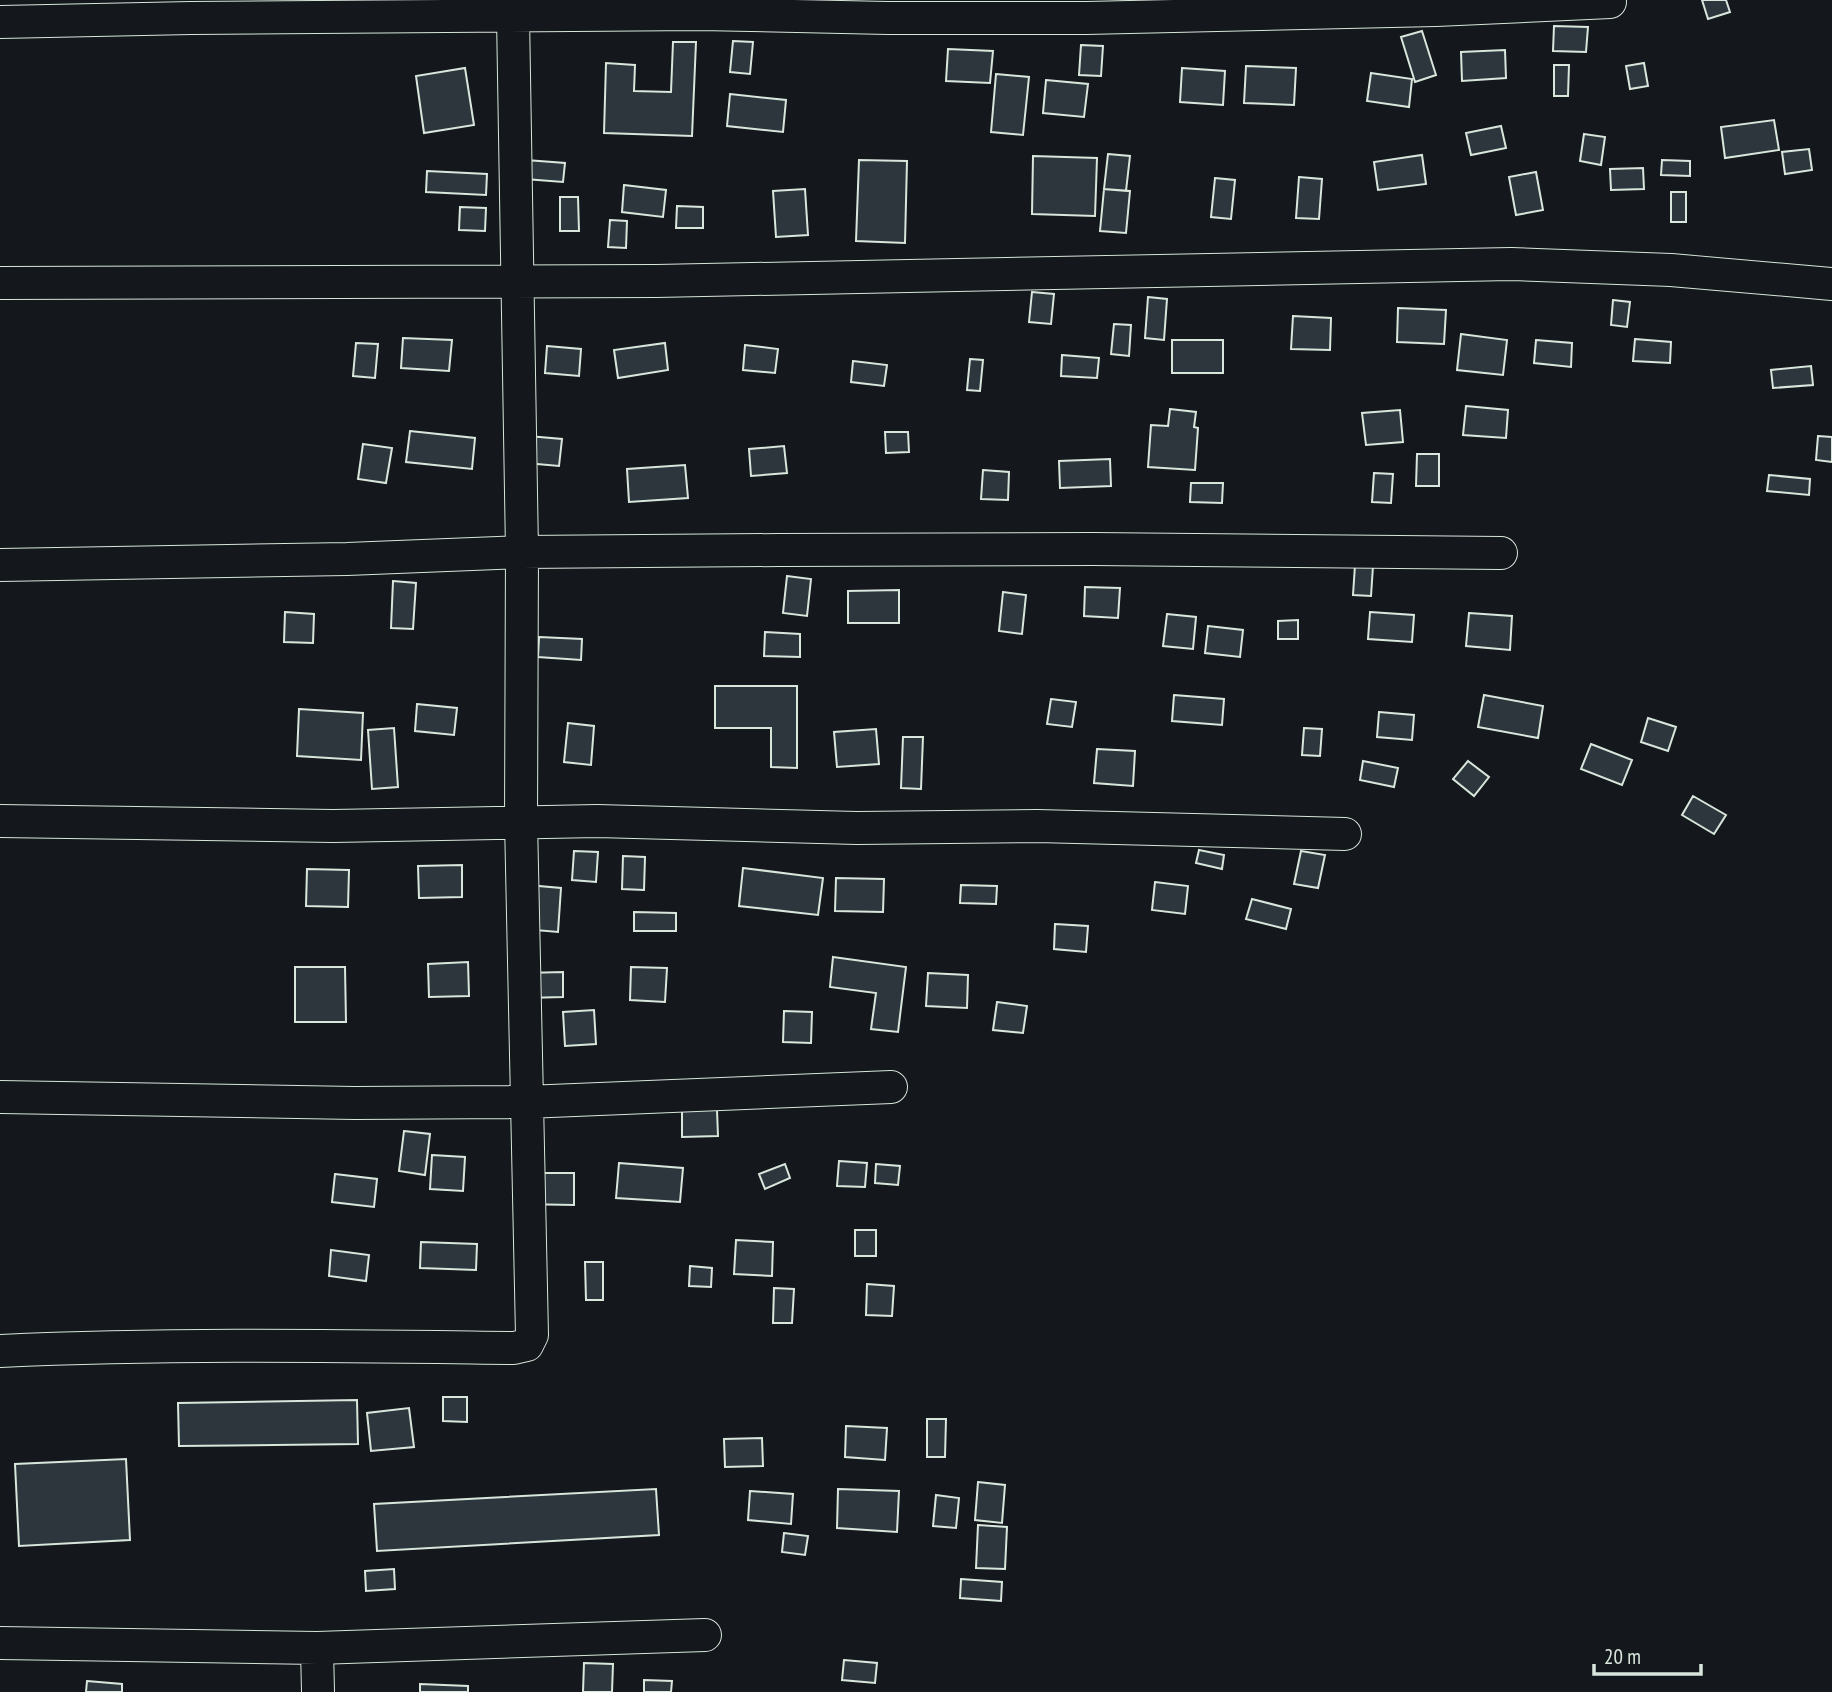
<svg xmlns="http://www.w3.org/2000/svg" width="1832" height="1692" font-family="'PT Sans Narrow',sans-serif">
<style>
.building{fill:#2c363c;stroke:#d8e6dc;stroke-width:2}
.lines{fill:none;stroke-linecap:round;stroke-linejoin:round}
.minor-casing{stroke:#d8e6dc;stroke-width:34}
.minor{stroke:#14181c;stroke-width:32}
</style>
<rect width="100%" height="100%" fill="#14181c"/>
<path class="building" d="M1702,0H1726L1730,12L1708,19Z
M1554,26L1588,27L1586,52L1553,51Z
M1422,31L1436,75L1415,82L1401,37Z
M733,41L753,42L750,74L730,72Z
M673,42H696L692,136L604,133L606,63L635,65L634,91L671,92Z
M1081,45L1103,46L1101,76L1079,75Z
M948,49L993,51L990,83L946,81Z
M1505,50L1506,78L1462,81L1461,52Z
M1644,63L1648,86L1630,89L1626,66Z
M1554,65H1569L1568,96H1554Z
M1246,66L1296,68L1294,105L1244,103Z
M465,68L474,125L424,133L416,76Z
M1182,68L1225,71L1223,105L1180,102Z
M1371,73L1412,79L1409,107L1367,101Z
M996,74L1029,77L1023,135L991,132Z
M1046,80L1088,84L1084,117L1043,113Z
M730,94L786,100L783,132L727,126Z
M1774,120L1779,150L1725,158L1721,127Z
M1501,126L1506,148L1471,155L1466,133Z
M1584,134L1605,137L1601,165L1580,161Z
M1809,149L1812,170L1785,174L1782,152Z
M1108,154L1130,156L1126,191L1104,189Z
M1422,155L1426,184L1378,190L1374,162Z
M1033,156L1097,158L1095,216L1032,214Z
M526,160L565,163L563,182L525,179Z
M859,160L907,161L905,243L856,241Z
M1662,160L1690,161V176L1661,175Z
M1643,168L1644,189L1611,190L1610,169Z
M427,171L487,174L486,195L426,192Z
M1536,172L1543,210L1516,215L1509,177Z
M1299,177L1322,179L1319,219L1296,218Z
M1215,178L1235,180L1231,219L1211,217Z
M624,185L666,190L663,217L622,212Z
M805,189L808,235L776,237L773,191Z
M1104,189L1130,191L1126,233L1100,231Z
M1671,192H1686V222H1671Z
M560,197H578L579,231H560Z
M677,206L703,207V228H676Z
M460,207L486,208L485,231L459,230Z
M610,220L627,221L626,248L608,247Z
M1032,292L1054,294L1051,324L1029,322Z
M1148,297L1167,299L1164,340L1145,338Z
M1613,300L1630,302L1627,327L1611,325Z
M1398,308L1446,310L1444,344L1397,342Z
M1293,316L1331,318L1330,350L1291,349Z
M1114,324L1131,325L1129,356L1111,354Z
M1461,334L1507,340L1503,375L1457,370Z
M403,338L452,340L449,371L401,368Z
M1635,339L1671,342L1670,363L1633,361Z
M1172,340H1223V373H1172Z
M1536,340L1572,343L1571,367L1534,363Z
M356,343L378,344L375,378L353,376Z
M665,343L668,370L618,378L614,350Z
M745,345L778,349L775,373L743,370Z
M547,346L581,349L579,376L545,373Z
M1062,355L1099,358L1097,378L1061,376Z
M970,359L983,360L980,391L967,390Z
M853,361L887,365L884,386L851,382Z
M1811,366L1813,385L1773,388L1771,370Z
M1466,406L1508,410L1506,438L1463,435Z
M1170,409L1196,412L1194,427L1198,428L1195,470L1148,467L1151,425L1168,426Z
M1400,410L1403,442L1366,445L1362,413Z
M410,431L475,438L472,469L406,462Z
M885,432H908L909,452L886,453Z
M528,436L562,439L559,466L526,463Z
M1818,436L1832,437V462L1816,460Z
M363,444L392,448L386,483L358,479Z
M784,446L787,473L751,476L749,449Z
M1417,454H1439V486H1416Z
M1110,459L1111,486L1060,488L1059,461Z
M685,465L688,498L629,502L627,469Z
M983,470L1009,472L1008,500L981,499Z
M1374,473L1393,474L1391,503L1372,502Z
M1769,475L1810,479L1809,495L1767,491Z
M1191,483H1223L1222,503L1190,502Z
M1355,565L1373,566L1371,596L1353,595Z
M787,576L811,579L807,616L783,613Z
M393,581L416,583L413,629L391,628Z
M1085,587L1120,588L1118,618L1084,616Z
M899,590V623H848V591Z
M1003,592L1026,595L1022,634L999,631Z
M285,612L314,614L313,643L284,642Z
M1370,612L1414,615L1412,642L1368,639Z
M1469,613L1512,616L1510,650L1466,646Z
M1167,614L1196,617L1193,649L1163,646Z
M1298,620V639H1278V621Z
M1208,626L1243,630L1240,657L1205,653Z
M765,632L800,634V657L764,656Z
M539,637L582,639L581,660L538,657Z
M715,686H797V768L771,767V728H715Z
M1174,695L1224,699L1222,725L1172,721Z
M1484,695L1543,706L1538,738L1478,727Z
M1051,699L1076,702L1072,727L1047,724Z
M417,704L457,708L454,735L415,731Z
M299,709L363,713L361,760L297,756Z
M1379,712L1414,715L1412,740L1377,737Z
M1648,718L1676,727L1668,751L1641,742Z
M568,723L594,726L591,765L564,762Z
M394,728L398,787L372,789L368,730Z
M1304,728L1322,729L1320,756L1302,755Z
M876,729L879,764L837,767L834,732Z
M903,737H923L921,789L901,788Z
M1591,744L1632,760L1622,785L1581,769Z
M1097,749L1135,751L1133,786L1094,783Z
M1363,761L1398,768L1394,787L1360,780Z
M1468,761L1489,777L1474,796L1453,779Z
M1693,796L1726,815L1714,834L1682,815Z
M1199,850L1224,855L1222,869L1196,863Z
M574,851L598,852L596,882L572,880Z
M1301,851L1325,855L1318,888L1294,884Z
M623,856L645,857L644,890L622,889Z
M462,865V897L419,898L418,866Z
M743,868L823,878L818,915L739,906Z
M307,869L349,870L348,907L306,906Z
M836,878L884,879L883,912L835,911Z
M1155,882L1188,886L1185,914L1152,910Z
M516,884L561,888L558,932L512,928Z
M961,885L997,886L996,904L960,903Z
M1252,899L1291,909L1286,929L1246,919Z
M634,912L676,913V931H634Z
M1055,924L1088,926L1086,952L1054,949Z
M833,957L906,967L898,1032L871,1029L876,993L830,987Z
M468,962L469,996L429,997L428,964Z
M295,967H345L346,1022H295Z
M631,967L667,968L665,1002L630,1000Z
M563,972V997L525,998V973Z
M928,973L968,975L967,1008L926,1006Z
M997,1002L1027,1006L1023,1033L993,1030Z
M594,1010L596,1044L565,1046L563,1012Z
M784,1011L812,1012L811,1043L783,1042Z
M682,1110H717L718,1136L682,1137Z
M404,1131L430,1134L425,1175L399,1171Z
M432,1155L465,1157L463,1191L430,1189Z
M839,1161L867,1163L865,1187L837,1186Z
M619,1163L683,1168L680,1202L616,1198Z
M785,1164L790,1178L765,1189L759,1174Z
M876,1164L900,1166L898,1185L875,1183Z
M520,1173H574V1205L520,1204Z
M335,1174L377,1179L374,1207L332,1202Z
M855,1230H876V1256H855Z
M736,1240L773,1242L772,1276L734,1274Z
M421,1242L477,1244L476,1270L420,1268Z
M331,1250L369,1255L366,1281L329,1276Z
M585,1262H603V1300H586Z
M690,1266L712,1268L711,1287L689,1286Z
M867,1284L894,1286L892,1316L866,1315Z
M774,1288L794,1289L792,1323H773Z
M443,1397H467V1422L443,1421Z
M357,1400L358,1444L179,1446L178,1403Z
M409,1408L414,1447L371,1451L367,1413Z
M927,1419H946L945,1457H927Z
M846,1426L887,1428L885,1460L845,1457Z
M762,1438L763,1466L725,1467L724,1439Z
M126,1459L130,1540L19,1546L15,1464Z
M978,1482L1005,1485L1002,1523L975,1520Z
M656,1489L659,1535L377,1551L374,1504Z
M838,1489L899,1491L897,1532L837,1528Z
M750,1491L793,1494L791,1524L748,1520Z
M936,1495L959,1498L956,1528L933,1526Z
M978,1525L1007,1527L1005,1569L976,1568Z
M784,1533L808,1536L805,1555L782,1552Z
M394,1569L395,1589L366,1591L365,1571Z
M961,1579L1002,1582L1001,1601L960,1598Z
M844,1660L877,1663L875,1683L842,1680Z
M584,1663L613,1664L612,1692H583Z
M644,1680L672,1681L671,1692H644Z
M87,1681L122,1684V1692H86Z
M420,1684L468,1686V1692H420Z"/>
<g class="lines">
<defs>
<path id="minor" d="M0,22L191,18L700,14L888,18H1086L1436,10L1610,2
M0,283L656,281L1511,264L1671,270L1832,284
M0,565L347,559L522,552L779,550L1093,549L1501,553
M0,821L333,826L597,821L857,828L1037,826L1345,834
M0,1097L355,1103L526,1102L891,1087
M0,1351C171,1343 343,1346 514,1348L527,1345L532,1335L521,821L522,552L513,16
M0,1643L317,1648L705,1635
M317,1648L318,1692"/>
</defs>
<use href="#minor" class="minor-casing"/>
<use href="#minor" class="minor"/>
</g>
<path d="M1594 1664v10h107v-10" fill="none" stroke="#d8e6dc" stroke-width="3.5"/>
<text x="1604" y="1664" font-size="21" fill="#d8e6dc" stroke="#14181c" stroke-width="5" paint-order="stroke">20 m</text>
</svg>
